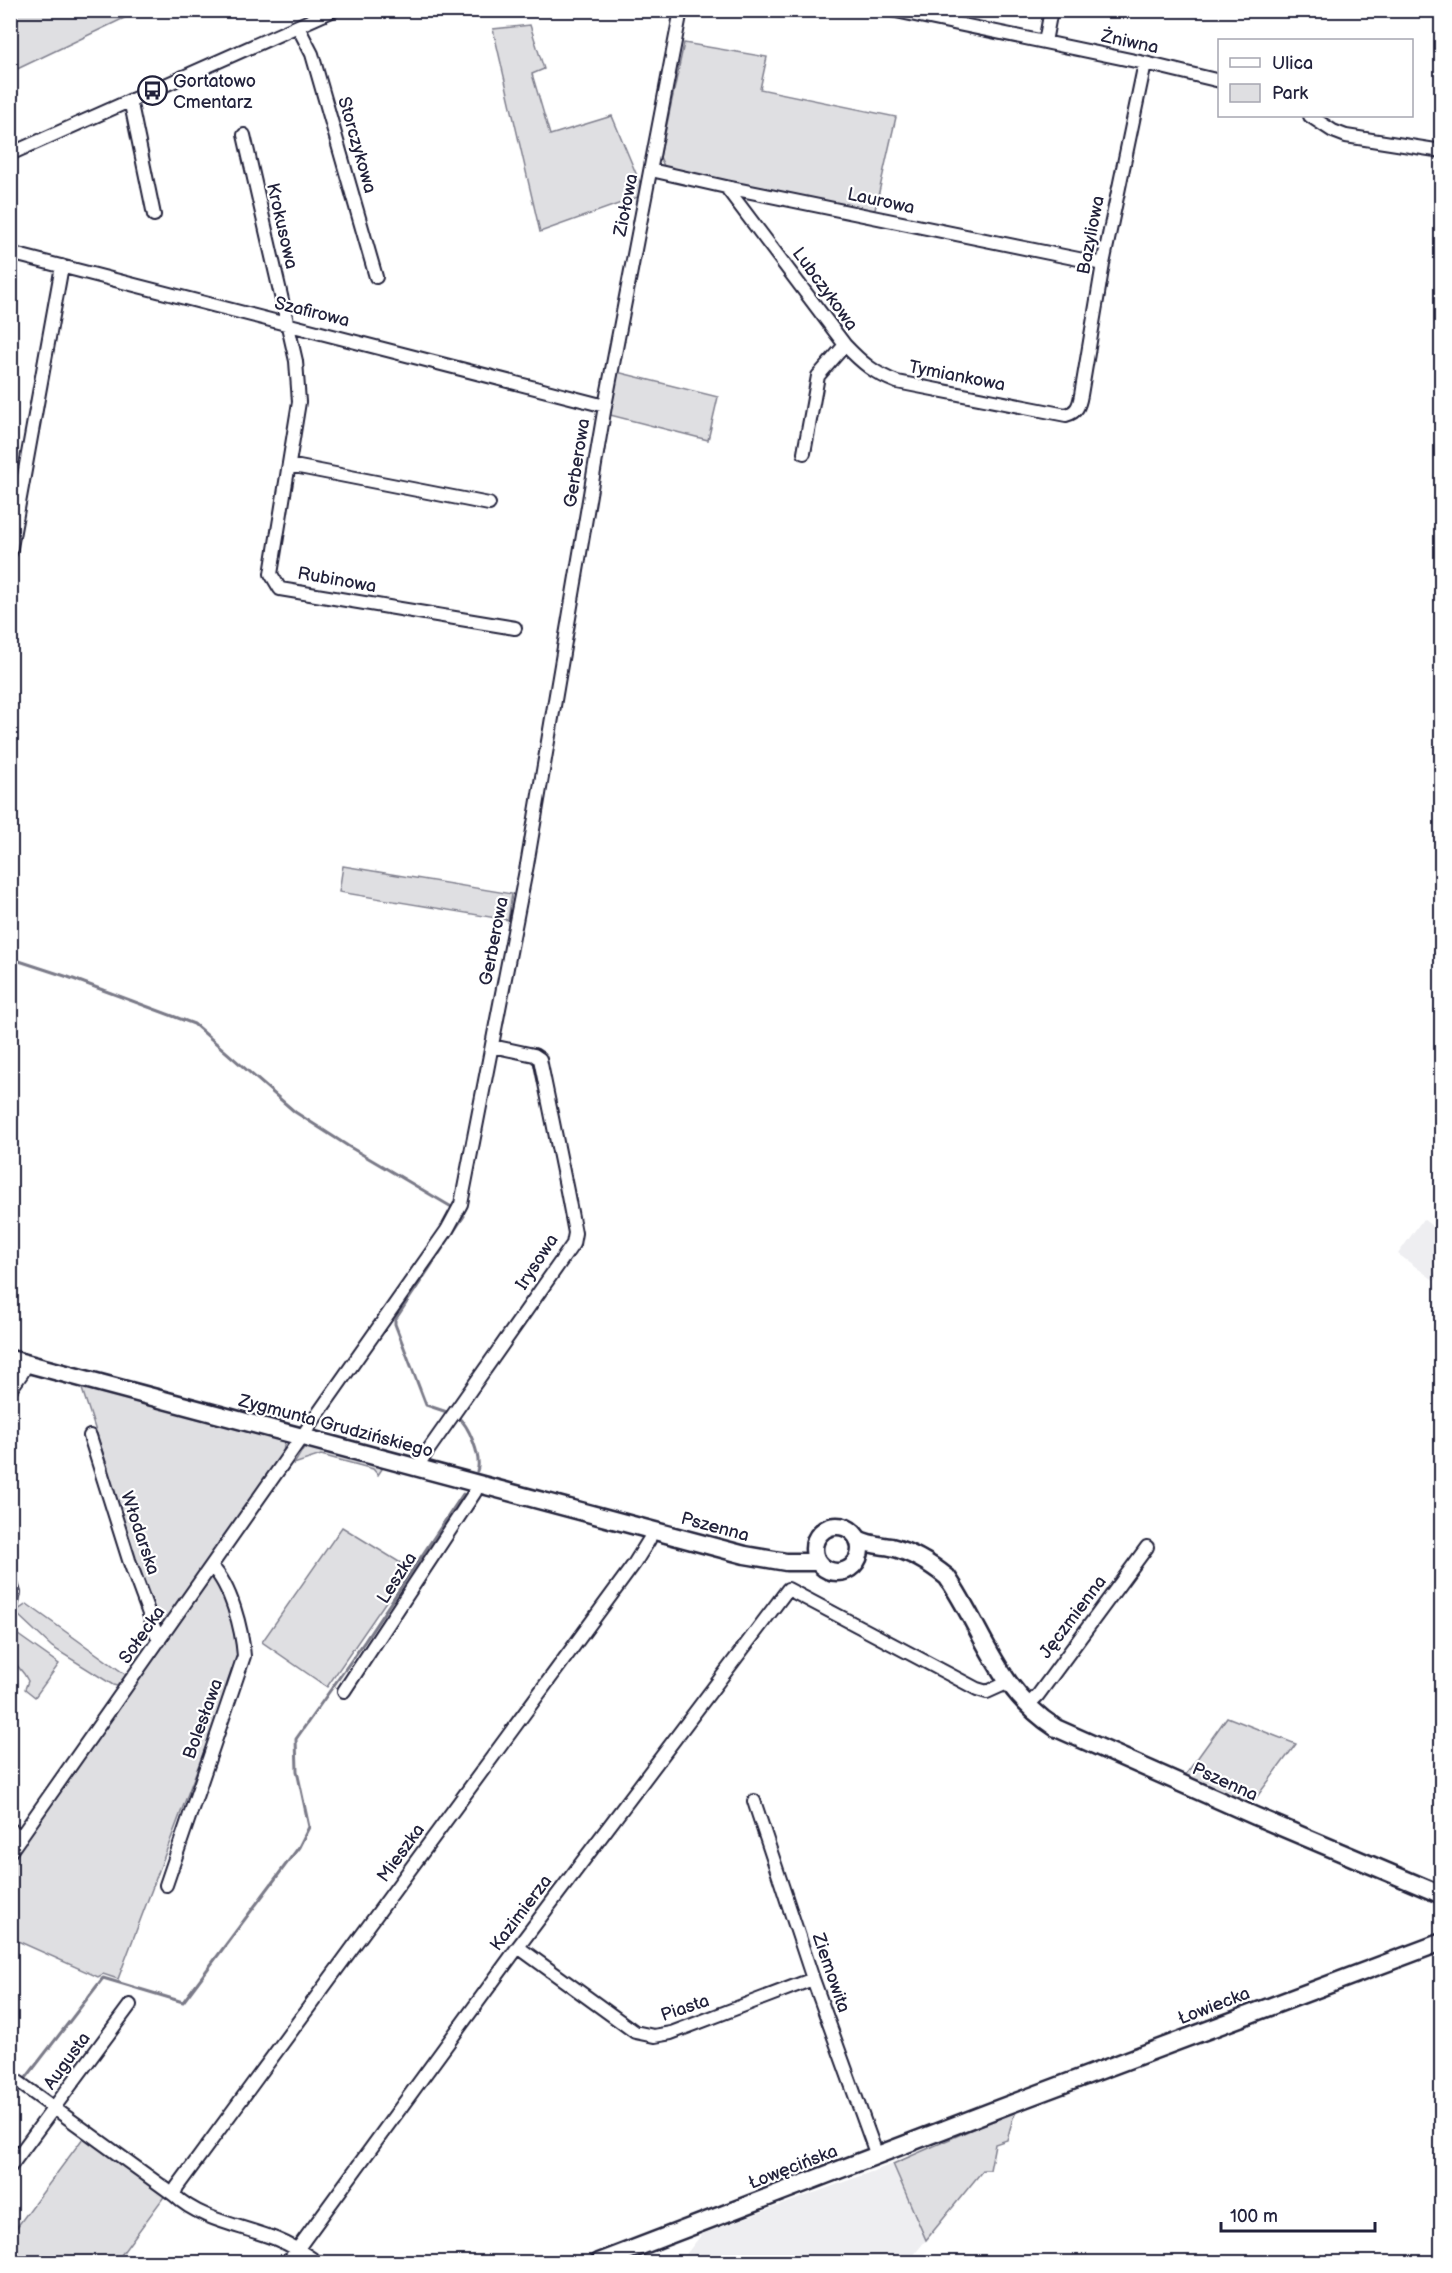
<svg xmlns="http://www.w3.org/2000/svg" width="1452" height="2273" font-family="'Balsamiq Sans',sans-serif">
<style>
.built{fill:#eeeef1}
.green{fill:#dfdfe2;stroke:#80808e;stroke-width:1.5}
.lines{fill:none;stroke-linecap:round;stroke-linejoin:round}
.stream{stroke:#7a7a88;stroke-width:3}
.street-casing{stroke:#22223b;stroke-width:16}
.secondary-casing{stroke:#22223b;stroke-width:21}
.street{stroke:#fff;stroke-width:12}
.secondary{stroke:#fff;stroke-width:16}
.labels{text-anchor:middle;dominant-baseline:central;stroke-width:4.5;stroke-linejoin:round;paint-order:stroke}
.street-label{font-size:18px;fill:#22223b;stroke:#fff}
.poi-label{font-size:18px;fill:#22223b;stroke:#fff;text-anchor:start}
</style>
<rect width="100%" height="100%" fill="#fff"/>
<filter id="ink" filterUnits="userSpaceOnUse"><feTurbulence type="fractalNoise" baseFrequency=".0167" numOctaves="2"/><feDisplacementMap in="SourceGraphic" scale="12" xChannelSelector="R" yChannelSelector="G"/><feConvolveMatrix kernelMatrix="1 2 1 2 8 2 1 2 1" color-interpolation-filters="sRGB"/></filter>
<g filter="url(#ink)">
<path class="built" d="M1423,1219L1441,1233V1272L1435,1281L1398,1254Z
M893,2164L926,2240L908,2262H680L702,2234Z"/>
<path class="green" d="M11,10H139V11L11,72Z
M530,25L544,69L532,74L550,135L612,116L640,183L638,197L540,232L493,29Z
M684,43L767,57L760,89L896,117L874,214L674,171L664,166L660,157Z
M617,372L718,397L708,440L610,415Z
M343,866L512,894L508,920L339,892Z
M81,1386L285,1438L283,1453L165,1625L157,1622L111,1497L108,1468Z
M306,1444L390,1457L378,1475L373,1469L321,1455L294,1464Z
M342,1527L409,1568L327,1687L262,1642Z
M213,1571C230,1592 240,1634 238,1661L118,1979L103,1974L98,1977L11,1938V1859Z
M27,1604L126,1675L117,1686L113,1685L52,1647L18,1615V1610Z
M11,1630L59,1664L35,1697L25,1689L28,1681L24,1674L11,1658Z
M1227,1717L1296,1744L1250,1806L1184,1777Z
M1018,2109L1013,2118L1007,2140L995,2144L990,2170H983L926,2240L893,2164Z
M86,2134L166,2194L116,2262H11V2235Z"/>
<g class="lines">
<path class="stream" d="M10,958L68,977L194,1024L295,1112L348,1146L455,1209
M447,1412L426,1405L395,1324V1320L464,1216L463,1214
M457,1417C469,1424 482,1459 477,1471
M26,2078L103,1978L183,2002L299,1847L309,1827L297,1771L296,1739L365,1641L463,1494
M10,2096L17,2087"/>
<defs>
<path id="street" d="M891,10L1145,63L1220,81
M298,27L312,54L376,277
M1045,42L1051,10
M129,101L132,109L154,215
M1310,116L1333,131L1346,136L1442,151
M244,135L296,361L299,402L271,574L280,589L515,628
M10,154L334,10
M651,170L726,187L1103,264
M726,187L845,345L818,376L804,453
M10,253L605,406
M845,345C861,362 875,374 897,382L1066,415C1077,412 1079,406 1081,395L1103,264L1145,63
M289,465L489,504
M10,553L62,266
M10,1390L22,1373L27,1363
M90,1436L129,1560L159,1641
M419,1468L422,1459L573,1244L575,1233L567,1191L540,1059L534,1055L492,1046
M10,1580L14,1593L10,1613
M344,1691L475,1492L478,1484
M1027,1706L1038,1695L1147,1547
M754,1801L813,1979L877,2156
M10,1829L21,1837
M10,1852L447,1230L461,1204L527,865L605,406L681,10
M166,1885L244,1656C242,1629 231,1586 212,1567
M518,1947L635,2032L654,2036L671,2033L813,1979
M10,2076L174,2195C200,2220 243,2226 276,2239C291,2245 304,2253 317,2262
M10,2167L130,2005
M174,2195L177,2187L634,1564L649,1540L652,1530
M288,2262L518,1947L788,1589L977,1689L987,1692L1007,1683"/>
<path id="secondary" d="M10,1359L745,1555L786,1562H817
M814 1549a23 23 0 1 1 46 0a23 23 0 1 1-46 0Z
M858,1539C869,1545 879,1545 891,1547C911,1552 931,1564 947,1577C984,1631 997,1690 1056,1728L1255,1816L1442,1895
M599,2262L1000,2108L1442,1942"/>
</defs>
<use href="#street" class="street-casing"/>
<use href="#secondary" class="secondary-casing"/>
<use href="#street" class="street"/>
<use href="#secondary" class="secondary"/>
</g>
</g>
<defs>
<symbol id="bus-ring" viewBox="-11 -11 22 22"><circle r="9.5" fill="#fff" stroke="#22223b" stroke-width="1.5"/><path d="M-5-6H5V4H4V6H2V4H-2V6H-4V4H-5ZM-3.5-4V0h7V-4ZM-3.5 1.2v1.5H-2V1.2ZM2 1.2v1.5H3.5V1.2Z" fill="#22223b"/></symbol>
</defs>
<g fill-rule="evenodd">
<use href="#bus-ring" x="136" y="74" width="33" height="33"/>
</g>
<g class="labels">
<g class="street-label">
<text transform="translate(1130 42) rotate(12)">Żniwna</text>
<text transform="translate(357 145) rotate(74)">Storczykowa</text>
<text transform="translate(881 201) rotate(12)">Laurowa</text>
<text transform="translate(626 205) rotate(-79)">Ziołowa</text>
<text transform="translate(282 226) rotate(77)">Krokusowa</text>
<text transform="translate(1091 235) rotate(-79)">Bazyliowa</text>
<text transform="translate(825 289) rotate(54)">Lubczykowa</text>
<text transform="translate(312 312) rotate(14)">Szafirowa</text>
<text transform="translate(957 376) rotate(11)">Tymiankowa</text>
<text transform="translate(577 463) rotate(-81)">Gerberowa</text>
<text transform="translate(337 580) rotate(10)">Rubinowa</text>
<text transform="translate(494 941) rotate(-79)">Gerberowa</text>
<text transform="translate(537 1262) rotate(-57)">Irysowa</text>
<text transform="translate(336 1426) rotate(15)">Zygmunta Grudzińskiego</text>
<text transform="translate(715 1527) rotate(15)">Pszenna</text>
<text transform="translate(140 1533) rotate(71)">Włodarska</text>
<text transform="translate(397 1578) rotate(-57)">Leszka</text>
<text transform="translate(1073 1617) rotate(-53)">Jęczmienna</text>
<text transform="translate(142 1635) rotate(-55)">Sołecka</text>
<text transform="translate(203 1719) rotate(-70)">Bolesława</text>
<text transform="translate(1225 1782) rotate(24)">Pszenna</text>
<text transform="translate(401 1853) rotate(-54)">Mieszka</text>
<text transform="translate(521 1913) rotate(-53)">Kazimierza</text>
<text transform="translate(831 1973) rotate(71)">Ziemowita</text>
<text transform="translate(1214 2006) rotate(-21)">Łowiecka</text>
<text transform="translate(685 2008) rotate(-19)">Piasta</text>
<text transform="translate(67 2061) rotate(-54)">Augusta</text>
<text transform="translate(793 2167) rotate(-21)">Łowęcińska</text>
</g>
<g class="poi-label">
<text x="173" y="81">Gortatowo<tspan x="173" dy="21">Cmentarz</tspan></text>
</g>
</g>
<rect width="1452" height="2273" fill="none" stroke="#fff" stroke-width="36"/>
<rect x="18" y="18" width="1416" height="2237" fill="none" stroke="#22223b" stroke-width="2" filter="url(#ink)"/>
<rect x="1218" y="39" width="195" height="78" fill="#ffffff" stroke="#a7a7b1" stroke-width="1.5"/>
<rect x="1230" y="58" width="30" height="9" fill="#ffffff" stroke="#a7a7b1" stroke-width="1.5"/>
<text x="1272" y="69" font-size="18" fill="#22223b">Ulica</text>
<rect x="1230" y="84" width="30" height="18" fill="#dfdfe2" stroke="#a7a7b1" stroke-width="1.5"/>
<text x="1272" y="99" font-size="18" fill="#22223b">Park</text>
<path d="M1221 2222v9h154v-9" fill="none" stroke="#22223b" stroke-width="3"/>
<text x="1230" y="2222" font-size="18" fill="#22223b" stroke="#ffffff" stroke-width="4.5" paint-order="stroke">100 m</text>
</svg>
